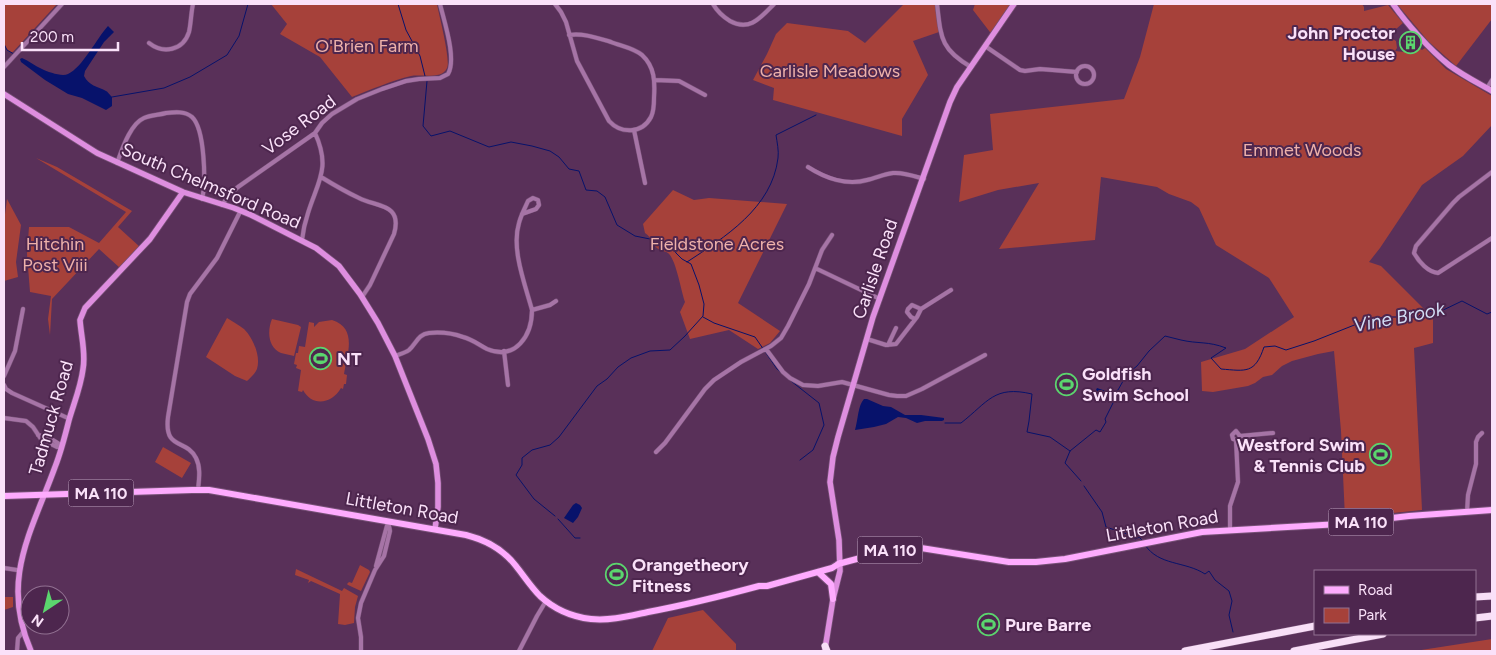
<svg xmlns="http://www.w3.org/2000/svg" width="1496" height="655" font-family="Figtree,sans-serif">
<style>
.green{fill:#a6413a}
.water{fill:#07126b}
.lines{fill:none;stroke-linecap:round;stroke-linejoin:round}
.stream{stroke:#07126b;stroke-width:1}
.street-casing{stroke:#765076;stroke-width:5}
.secondary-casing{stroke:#765076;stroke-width:7}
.primary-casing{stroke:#765076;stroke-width:8}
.highway-casing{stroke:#765076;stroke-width:8}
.street{stroke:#a674a6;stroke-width:4}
.secondary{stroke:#de8edf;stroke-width:5.5}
.primary{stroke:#feabfe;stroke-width:6}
.highway{stroke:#f8dff7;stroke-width:7}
.labels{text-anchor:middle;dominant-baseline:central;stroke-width:4;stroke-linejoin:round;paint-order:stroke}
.shield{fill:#4d264e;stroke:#c6a9c6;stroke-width:1}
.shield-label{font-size:16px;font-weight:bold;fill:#fae1f9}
.poi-label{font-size:18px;font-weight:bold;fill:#fae1f9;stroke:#4d264e;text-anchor:start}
.park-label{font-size:18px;fill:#eeb1aa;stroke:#4d264e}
.street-label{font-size:18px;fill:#fae1f9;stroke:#4d264e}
.water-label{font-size:19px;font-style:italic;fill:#d2ddf5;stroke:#4d264e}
</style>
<rect width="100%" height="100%" fill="#593059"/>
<path class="green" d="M4,4H57L12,53L7,50L4,44Z
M271,4H437C439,15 451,61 447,68C442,80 421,74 411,76C393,80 370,90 352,97L320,57L280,34L287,24Z
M904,4H935L939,32L913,41L928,75L902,119V136L773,100L774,88L753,80L767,54L776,34L787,23L848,31L865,43Z
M975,4H1013L993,36L973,10Z
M1154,4H1362L1364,7V11L1388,5L1403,23L1388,36L1396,41L1397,48L1395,51L1404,52L1415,45L1422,50L1425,48L1446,69L1492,96V125L1463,156L1422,185L1380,248L1369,262L1381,266L1433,318V343L1414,348L1422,510L1345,518L1341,431L1334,351L1318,354L1292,361L1282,366L1272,375L1263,377L1255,383L1248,386L1213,392L1202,391L1201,362L1245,349L1294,317L1269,278L1216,245L1199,208L1191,202L1169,194L1157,187L1101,177L1095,240L999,249L1039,183L998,190L959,202L964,155L993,150L990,114L1124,99L1140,57Z
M1397,4H1492V19L1456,66L1428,41Z
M36,158L57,167L132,211L118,227L140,247L120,268L99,249L52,299L50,335L48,319L51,296L30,292L27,254L29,227H69L99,243L126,212Z
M673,190L694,200L709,198L787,204L738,303L780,331L770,343L758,349L729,330L690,339L680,312L685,302C681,291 676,259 668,253C665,251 660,251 657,248C651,244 652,237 645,233L643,224Z
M7,199L21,225L16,262L18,277L4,281V222Z
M227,318C233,322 239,325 244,329C253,338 261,356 257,369C255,374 250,378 247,381L235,376L206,357Z
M272,319L298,325L301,327L294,356C290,355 285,354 281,353C268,347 267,331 272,319Z
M332,320C358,328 347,355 344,374L347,375L346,384H344L343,389L341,388C332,404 312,407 303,390L302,392L298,391L301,370L296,368L297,365L294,364L296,353H298L299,346L305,347L309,322L314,323V327L319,322Z
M163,447L191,463L182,478L155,462Z
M360,565L369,570L370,572L361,591L348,585L347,584L349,582L352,583Z
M296,569L342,591L344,588L358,596L355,607L354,623L345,625L338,624L340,594L311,581L308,583L309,580L295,575Z
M4,597H13V607L4,610Z
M703,610L736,644V651H652L668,618Z
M1492,639V651H1415Z"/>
<path class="water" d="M108,26L114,32L104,42L85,71L84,76C89,86 97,86 106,91C107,91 111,96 112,97V106L106,110L82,98L68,94L45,80L21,62L20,59L22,58C29,61 35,66 42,69C48,72 62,77 68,74C82,68 97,38 108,26Z
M1097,388L1106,391L1115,397L1116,400L1114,403L1095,392Z
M864,399H867L883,406L891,407L905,415H921L944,418V420L942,421H925L917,423L906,418L898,417L886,424L874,427L855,430C858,420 858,405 864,399Z
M576,503L580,505L582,508L578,517L573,523L564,518L573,505Z"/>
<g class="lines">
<path class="stream" d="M398,4L406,30L420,56L425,76
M4,44L7,50L14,54
M427,81L423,126L431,136L450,131L489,147L511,142L532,146L550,151L559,157L569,169L579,171L586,190L597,191L605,197L617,225L635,236L670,243L676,253L682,259L691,264L699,285L704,304L703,316L685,336L670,350L650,351L631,358L618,367L607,379L597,386L559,437L550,445L532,450L522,458V465L516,475L534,499L555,516
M112,97L164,88L190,77L227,55L239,36L248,4
M687,262C725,237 772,208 778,158C779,151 777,142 776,135L816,115
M703,317L714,323L755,337L777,369L782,373
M791,381L819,403L824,425L813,450L800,460
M1112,394L1118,390L1127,374L1137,366L1149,351L1165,336C1170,337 1176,339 1181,340C1198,344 1208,341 1226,348L1211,358L1221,369C1246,371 1255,374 1264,347L1275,346L1286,350L1314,341L1367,320L1386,317H1418L1425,310L1437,313L1462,301L1487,314L1492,312
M945,423H961C988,402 994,385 1032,394L1029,421L1027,432L1050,437L1070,451
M1081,481L1065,463L1070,451L1096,430L1100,432L1106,422L1105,419L1113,403
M1084,486L1102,512L1106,527L1133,536L1135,539L1139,537L1142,540
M558,519L575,538H580
M1145,545C1159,566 1185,561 1205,574L1209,571L1215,580L1229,591L1232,601L1229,615L1233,632"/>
<defs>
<path id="street" d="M555,4L561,12L566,22L577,61L609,121C621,134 642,134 651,117C654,111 654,105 654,98C655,82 655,67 642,55C634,48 621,46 611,42C597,38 584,33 569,35
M713,4C717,11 722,16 730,21C750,32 761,17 774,4
M937,4C941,37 940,49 971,67
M149,43C163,54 183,51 189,32C191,23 191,13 193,4
M985,46L1020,70L1025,71L1040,69L1077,72
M1076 75a9 9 0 1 1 18 0a9 9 0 1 1-18 0Z
M4,67L62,4
M655,80L679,81L705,95
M1487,88L1492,80
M634,130L645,183
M117,163C122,150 130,124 144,118C151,115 159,115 166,113C175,112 185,111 192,117C205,129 206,183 202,199
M808,167C825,178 847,186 867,180C876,178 884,174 893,173C904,172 914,176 924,179
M1492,172L1459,197L1453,203L1416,246L1414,253C1419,262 1428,272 1438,273L1492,238
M321,177C334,185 346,192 359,198C376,207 403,203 394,234L370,285L362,297
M222,205L231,193L238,187L315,133L322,123L332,114L357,99L382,89L406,81L419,79L440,78L448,74C457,59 444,21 440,4
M302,240C303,231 305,222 308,213C318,181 331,168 315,133
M815,268L880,299
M532,310L550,305L556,301
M915,319L911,317L907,312L908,309L912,305L921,309
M867,339L886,345L896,344L917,317L921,309L951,290
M888,345L896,328
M766,349L783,372L790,378L803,385L818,386L842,382L889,395L897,396H906L922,389L985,355
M504,351L508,385
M395,356C400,354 405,353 409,350C416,344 418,334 429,333C440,332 452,333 463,337C472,339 479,345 487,349C516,361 532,335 532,310C525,284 511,249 519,223C521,215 525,208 528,201L533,198L538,200L539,205L536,209L522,214
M4,376L15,351L23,309
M4,385L6,389L12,393L70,419
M4,418L26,421L33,427L41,439L57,447H62
M38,435C46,436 57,441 62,447
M1240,436L1273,433
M656,452L665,443L705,389L714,380L741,362L771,346L781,338L788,326L809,284L822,250L832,235
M198,490C199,479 201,468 196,458C186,438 164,451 168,417L187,302L190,294L217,258L241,210
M1467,512L1468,495L1476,464V442L1478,437L1482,433
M1230,530V506L1238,482L1236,440L1233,439L1232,435L1236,431L1240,436L1239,439L1236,440
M376,566L388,522
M4,568L17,570
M17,651L18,638L23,632
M361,651V637L358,618L361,603L375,570L384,556L390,531L388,521
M519,651L537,616L546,601"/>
<path id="secondary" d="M1393,4C1406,23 1430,50 1449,65C1462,75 1478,83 1492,91
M4,94L97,153L183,192L234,208L251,215L316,248L339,266L360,294L378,323L395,356L428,439L436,464L438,483V507L435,529
M825,649L833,599L840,571L839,540L830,482L833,457L838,437L873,317L950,102L957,87L1014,4
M31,651C0,580 31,533 55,467C61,452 65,436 69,420C74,403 81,386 83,369C86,353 81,336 80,320L85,308L150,239L183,192"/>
<path id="primary" d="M4,496L192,490H209L466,535C486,540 503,549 516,566C524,576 531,587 540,596C554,609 573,617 591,619C610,621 629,616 648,612C685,605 722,596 759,586H767L832,568L840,563
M838,564L894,549L921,548L1009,562H1036L1065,559L1202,532L1340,524L1409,516L1492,510
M818,572L831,584L833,599"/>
<path id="highway" d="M1475,597L1492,596
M1475,618L1492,616
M825,646L827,651
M1185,651L1315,626
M1294,651L1383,634"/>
</defs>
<use href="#street" class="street-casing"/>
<use href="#secondary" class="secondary-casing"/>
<use href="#primary" class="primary-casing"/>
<use href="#highway" class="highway-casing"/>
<use href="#street" class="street"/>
<use href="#secondary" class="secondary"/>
<use href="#primary" class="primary"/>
<use href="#highway" class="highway"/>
</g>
<defs>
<symbol id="building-ring" viewBox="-11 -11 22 22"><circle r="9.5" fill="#4d264e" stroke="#5bd56e" stroke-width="1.5"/><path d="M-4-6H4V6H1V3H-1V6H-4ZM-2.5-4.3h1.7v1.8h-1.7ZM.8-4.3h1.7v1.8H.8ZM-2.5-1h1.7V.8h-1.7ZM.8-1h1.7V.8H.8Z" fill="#5bd56e"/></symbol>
<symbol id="stadium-ring" viewBox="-11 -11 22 22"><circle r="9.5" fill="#4d264e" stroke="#5bd56e" stroke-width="1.5"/><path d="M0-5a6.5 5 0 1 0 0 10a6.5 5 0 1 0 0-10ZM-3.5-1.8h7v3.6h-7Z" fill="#5bd56e"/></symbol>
</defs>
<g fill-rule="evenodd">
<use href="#building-ring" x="1398" y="30" width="25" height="25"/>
<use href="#stadium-ring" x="308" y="346" width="25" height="25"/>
<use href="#stadium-ring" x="1054" y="372" width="25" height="25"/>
<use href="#stadium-ring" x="1368" y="442" width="25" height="25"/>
<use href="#stadium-ring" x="604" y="562" width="25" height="25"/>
<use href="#stadium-ring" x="976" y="612" width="25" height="25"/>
</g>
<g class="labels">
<g class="shield">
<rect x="68.5" y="479.5" width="65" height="27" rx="4"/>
<rect x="1328.5" y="508.5" width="65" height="27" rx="4"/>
<rect x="857.5" y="536.5" width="65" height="27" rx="4"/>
</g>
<g class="shield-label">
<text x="101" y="493">MA 110</text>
<text x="1361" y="522">MA 110</text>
<text x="890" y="550">MA 110</text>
</g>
<g class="poi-label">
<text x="1395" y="33" text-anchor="end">John Proctor<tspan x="1395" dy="21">House</tspan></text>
<text x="337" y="359">NT</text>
<text x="1082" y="374">Goldfish<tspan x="1082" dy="21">Swim School</tspan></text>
<text x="1365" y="445" text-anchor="end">Westford Swim<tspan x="1365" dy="21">&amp; Tennis Club</tspan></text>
<text x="632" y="565">Orangetheory<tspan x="632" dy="21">Fitness</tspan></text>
<text x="1005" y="625">Pure Barre</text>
</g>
<g class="park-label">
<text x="367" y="46">O'Brien Farm</text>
<text x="830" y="71">Carlisle Meadows</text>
<text x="1302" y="150">Emmet Woods</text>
<text x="55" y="244">Hitchin<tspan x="55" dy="21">Post Viii</tspan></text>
<text x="717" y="244">Fieldstone Acres</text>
</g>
<g class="street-label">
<text transform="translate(299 125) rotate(-37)">Vose Road</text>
<text transform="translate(211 186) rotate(23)">South Chelmsford Road</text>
<text transform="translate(875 269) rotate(-71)">Carlisle Road</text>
<text transform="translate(51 418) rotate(-74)">Tadmuck Road</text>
<text transform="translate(402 508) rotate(10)">Littleton Road</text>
<text transform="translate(1162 526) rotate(-10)">Littleton Road</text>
</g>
<g class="water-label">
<text transform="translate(1399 317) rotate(-11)">Vine Brook</text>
</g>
</g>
<rect width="1496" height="655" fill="none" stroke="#fae1f9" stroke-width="10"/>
<rect x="1314" y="570" width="162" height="65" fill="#4d264e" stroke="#927192"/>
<rect x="1324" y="586" width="25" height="8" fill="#feabfe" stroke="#927192"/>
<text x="1358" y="595" font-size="15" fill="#fae1f9">Road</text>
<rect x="1324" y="608" width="25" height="15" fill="#a6413a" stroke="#927192"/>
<text x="1358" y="620" font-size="15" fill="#fae1f9">Park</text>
<g transform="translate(45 610) rotate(215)"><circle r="24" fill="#4d264e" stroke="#927192"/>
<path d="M0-4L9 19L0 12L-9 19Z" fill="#5bd56e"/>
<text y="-8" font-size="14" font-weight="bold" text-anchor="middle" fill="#fae1f9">N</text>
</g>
<path d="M22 42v8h96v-8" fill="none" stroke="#fae1f9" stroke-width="2.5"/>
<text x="30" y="42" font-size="15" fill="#fae1f9" stroke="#4d264e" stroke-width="4" paint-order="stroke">200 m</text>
</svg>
